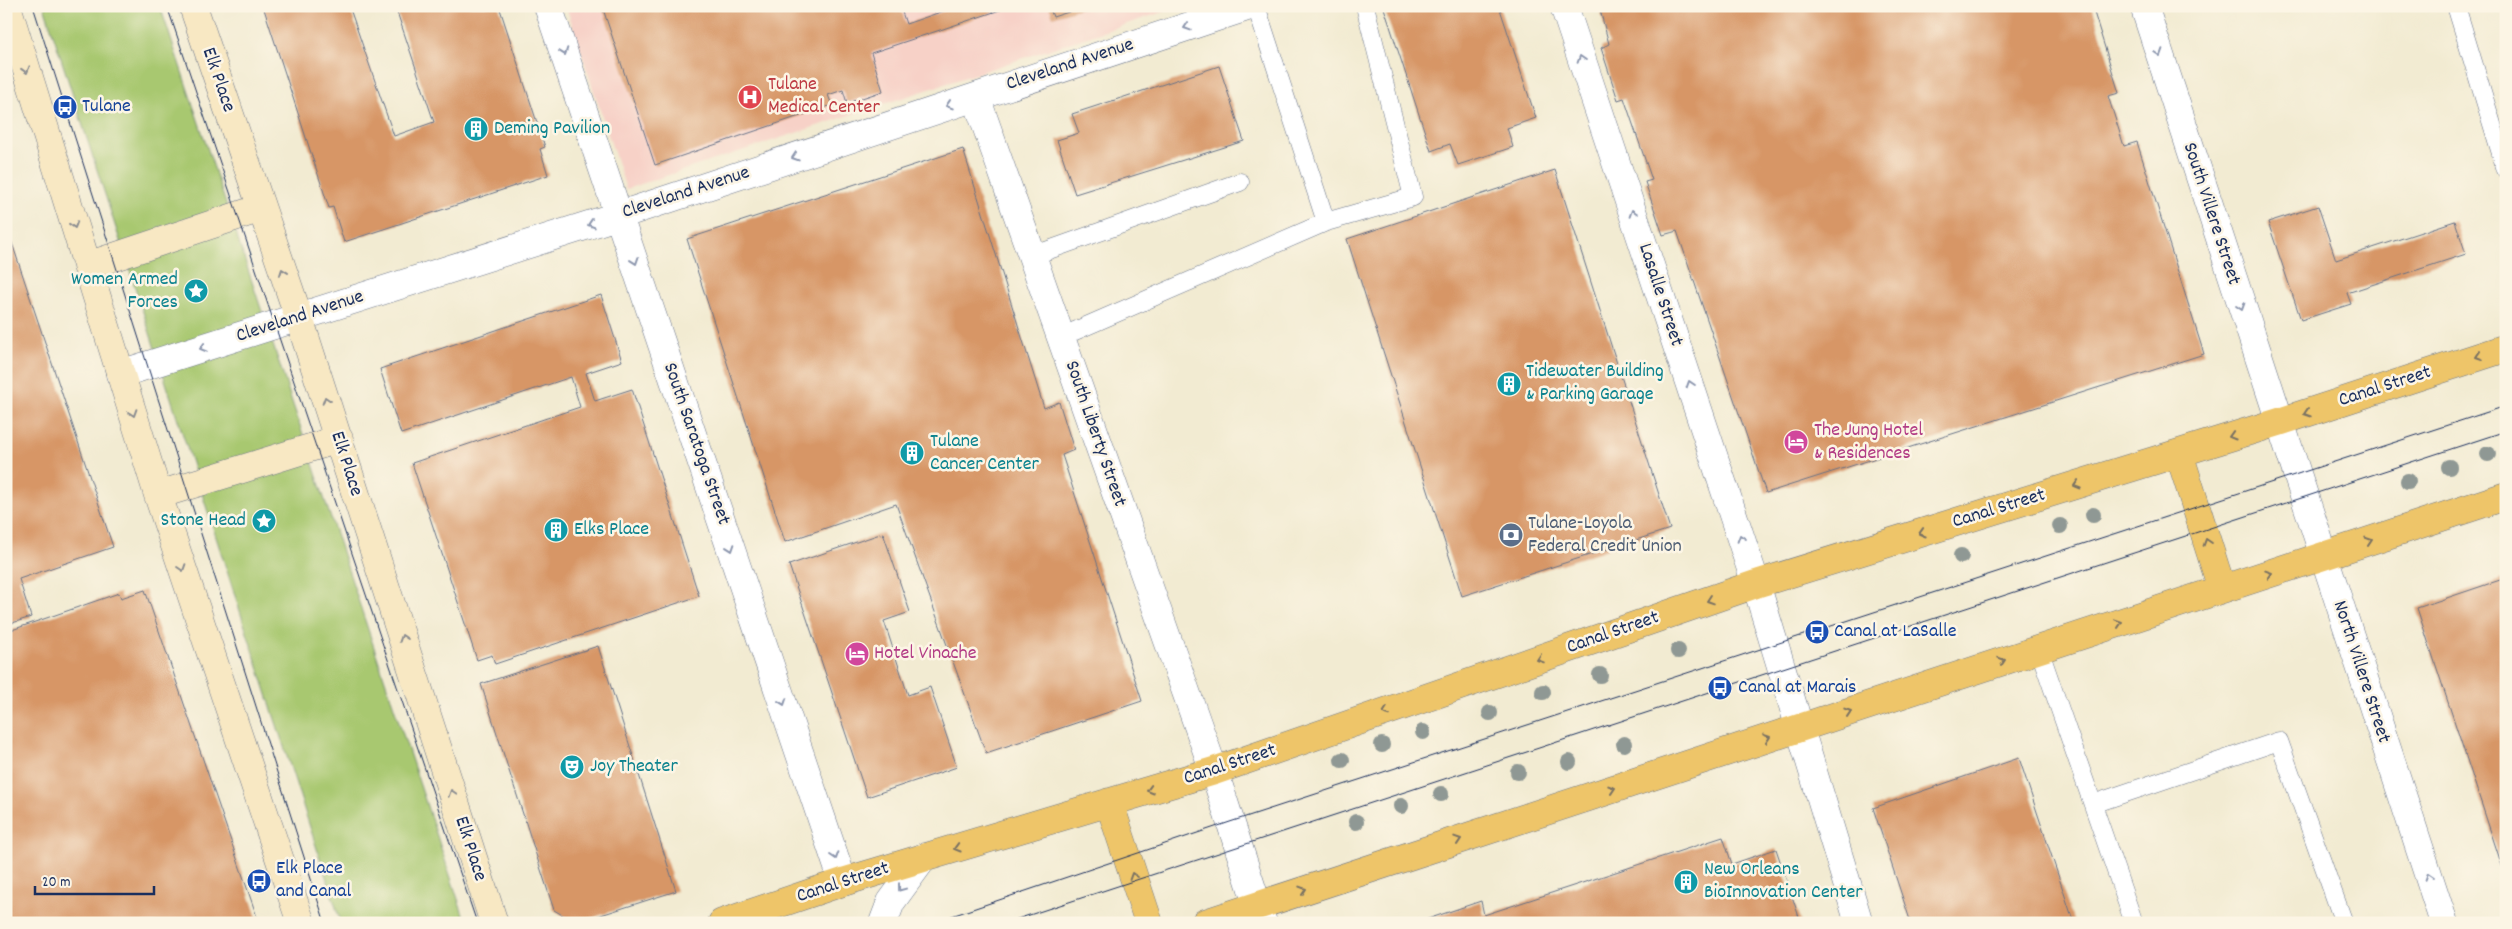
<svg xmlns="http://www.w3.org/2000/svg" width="2512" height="929" font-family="Dekko,sans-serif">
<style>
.built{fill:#f7d1c7}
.green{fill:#a8c870;stroke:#627c67}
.building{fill:#d79666}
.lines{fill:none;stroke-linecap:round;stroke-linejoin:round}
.service-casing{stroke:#667187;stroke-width:19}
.minor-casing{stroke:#667187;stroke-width:29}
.secondary-casing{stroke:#667187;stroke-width:29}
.primary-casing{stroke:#667187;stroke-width:29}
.service{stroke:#fff;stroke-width:18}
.minor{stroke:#fff;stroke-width:28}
.secondary{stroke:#f8e8c3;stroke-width:28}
.primary{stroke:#eec569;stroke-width:28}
.tram{stroke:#1b2f5e;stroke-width:1}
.tree{fill:#8f9894}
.oneway{stroke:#8d97ae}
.oneway2{stroke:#8a8c90}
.oneway3{stroke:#7a7263}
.labels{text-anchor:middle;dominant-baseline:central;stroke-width:5;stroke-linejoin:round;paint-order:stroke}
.street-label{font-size:20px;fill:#1b2f5e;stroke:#fcf5e5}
.health-label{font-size:20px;fill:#be3a42;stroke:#fcf5e5;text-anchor:start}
.transit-label{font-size:20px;fill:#164399;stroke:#fcf5e5;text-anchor:start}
.culture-label{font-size:20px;fill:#0d838f;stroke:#fcf5e5;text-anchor:start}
.hotel-label{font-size:20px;fill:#b23c85;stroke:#fcf5e5;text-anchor:start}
.service-label{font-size:20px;fill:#4e5e75;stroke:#fcf5e5;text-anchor:start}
</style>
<rect width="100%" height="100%" fill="#fcf5e5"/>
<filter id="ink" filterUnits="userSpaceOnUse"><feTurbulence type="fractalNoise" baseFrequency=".02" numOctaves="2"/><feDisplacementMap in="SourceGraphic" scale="10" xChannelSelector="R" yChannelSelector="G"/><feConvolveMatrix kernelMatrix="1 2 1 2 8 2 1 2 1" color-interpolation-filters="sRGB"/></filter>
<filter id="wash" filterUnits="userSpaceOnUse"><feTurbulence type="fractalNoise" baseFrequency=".0096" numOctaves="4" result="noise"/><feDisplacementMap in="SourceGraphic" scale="20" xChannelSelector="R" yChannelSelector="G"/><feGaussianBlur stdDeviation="1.12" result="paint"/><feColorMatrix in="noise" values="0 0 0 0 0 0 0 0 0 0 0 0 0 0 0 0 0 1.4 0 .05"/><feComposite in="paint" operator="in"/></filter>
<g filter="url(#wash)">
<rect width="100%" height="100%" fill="#f2ebd2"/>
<path class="built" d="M566,6H1181L626,189Z"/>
<path class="green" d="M44,6H160L466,923H341Z"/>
<g id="blocks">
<path class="building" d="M263,6H349L394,136L434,122L395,6H499L545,147L540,149L548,175L344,242L333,207L329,208Z
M602,6H900L906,24L958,6L1009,7L871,53L883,91L847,103L843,90L828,95L832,105L655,165Z
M1049,6H1084V7L1053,17Z
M1389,6H1499L1536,118L1507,128L1513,147L1458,165L1450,144L1431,151L1384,8Z
M1599,6H2092L2119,93L2108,96L2124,146L2137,142L2204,354L1766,493L1677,231L1663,235L1645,182L1652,180L1624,98L1618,100L1601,48L1609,44Z
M1219,66L1244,141L1075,194L1057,140L1079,133L1072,114Z
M963,149L1044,408L1059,402L1074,450L1062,455L1142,701L986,753L896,504L785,542L687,239Z
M1555,170L1670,529L1462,596L1347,239Z
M2318,206L2336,260L2455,221L2466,254L2347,293L2351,304L2301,320L2268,222Z
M6,225L113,547L19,579L31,617L6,625Z
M601,295L622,361L586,373L595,401L632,389L699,596L495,664L492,655L477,660L412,463L580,407L571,377L401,434L380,369Z
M883,533L910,612L884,621L908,695L930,687L957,767L867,797L789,565Z
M2506,578V875H2505L2417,608Z
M145,590L259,923H6V632L119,593L121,598Z
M598,646L676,891L576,923L554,910L481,684Z
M2019,758L2074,923H1911L1873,808Z
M1723,837L1732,864L1776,849L1801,923H1416L1481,901L1484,915Z"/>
</g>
</g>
<g filter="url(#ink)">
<use href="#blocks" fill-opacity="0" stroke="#667187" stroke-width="1"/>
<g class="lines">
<defs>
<path id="service" d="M1256,6L1326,222L1413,197L1365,6
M2456,6L2506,170
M1032,256L1240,182
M1061,337L1326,222
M2039,649L2134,923
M2093,804L2279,741L2344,923"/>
<path id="minor" d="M548,6L843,882
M1564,6L1756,584L1859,923
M2144,6L2444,923
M976,97L1214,771L1263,923
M120,374L620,215L1250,6
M883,923L891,902L924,857"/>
<path id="secondary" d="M7,6L158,495L301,923
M193,6L299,318L494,923
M87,266L261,208
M158,495L339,439"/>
<path id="primary" d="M2179,453L2222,589
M1109,802L1149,923
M722,923L843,882L1214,771L1756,584L2279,422L2506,348
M1205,923L2506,496"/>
</defs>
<use href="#service" class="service-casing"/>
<use href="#minor" class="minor-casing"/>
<use href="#secondary" class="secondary-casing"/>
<use href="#primary" class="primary-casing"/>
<use href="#service" class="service"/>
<use href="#minor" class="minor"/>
<use href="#secondary" class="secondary"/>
<use href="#primary" class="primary"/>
<path class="tram" d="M33,6L325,923
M167,6L477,923
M931,923L1230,822L2506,406
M1005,923L2506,431"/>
</g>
<g class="tree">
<circle cx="2488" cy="454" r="8"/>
<circle cx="2449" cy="467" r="8"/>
<circle cx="2408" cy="481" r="8"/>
<circle cx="2093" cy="515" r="8"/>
<circle cx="2060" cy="526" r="8"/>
<circle cx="1961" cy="556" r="8"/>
<circle cx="1678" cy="651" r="8"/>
<circle cx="1600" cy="675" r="8"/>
<circle cx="1543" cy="692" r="8"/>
<circle cx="1490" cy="713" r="8"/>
<circle cx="1423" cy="732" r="8"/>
<circle cx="1624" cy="744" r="8"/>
<circle cx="1382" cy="745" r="8"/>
<circle cx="1342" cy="760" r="8"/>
<circle cx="1569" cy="762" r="8"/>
<circle cx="1518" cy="772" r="8"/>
<circle cx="1441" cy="794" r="8"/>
<circle cx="1401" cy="806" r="8"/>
<circle cx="1356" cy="822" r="8"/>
</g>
<defs><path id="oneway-chevron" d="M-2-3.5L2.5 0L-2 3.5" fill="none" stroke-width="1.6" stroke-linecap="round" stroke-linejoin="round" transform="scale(1.25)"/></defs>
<g class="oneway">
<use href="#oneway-chevron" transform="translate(1187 27) rotate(162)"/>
<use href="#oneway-chevron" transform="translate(564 52) rotate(71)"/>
<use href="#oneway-chevron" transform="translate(2159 53) rotate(72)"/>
<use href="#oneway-chevron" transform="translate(1581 59) rotate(-108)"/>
<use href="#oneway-chevron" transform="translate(949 105) rotate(162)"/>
<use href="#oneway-chevron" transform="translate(795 157) rotate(162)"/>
<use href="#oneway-chevron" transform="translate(1633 213) rotate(-108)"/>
<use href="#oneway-chevron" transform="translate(591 224) rotate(162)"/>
<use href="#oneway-chevron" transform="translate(635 261) rotate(71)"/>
<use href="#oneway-chevron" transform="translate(2241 307) rotate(72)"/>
<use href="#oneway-chevron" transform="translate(203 348) rotate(163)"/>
<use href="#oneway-chevron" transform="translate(1690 384) rotate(-108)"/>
<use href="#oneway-chevron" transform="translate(1741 538) rotate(-108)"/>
<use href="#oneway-chevron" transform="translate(731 548) rotate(71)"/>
<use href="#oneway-chevron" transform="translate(783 702) rotate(71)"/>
<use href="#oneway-chevron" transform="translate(835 856) rotate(72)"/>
<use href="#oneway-chevron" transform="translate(2429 876) rotate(-108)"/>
<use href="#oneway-chevron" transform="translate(901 888) rotate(127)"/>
</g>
<g class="oneway2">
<use href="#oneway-chevron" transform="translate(26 70) rotate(73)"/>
<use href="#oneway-chevron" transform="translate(74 225) rotate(73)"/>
<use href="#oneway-chevron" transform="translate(283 272) rotate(-110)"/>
<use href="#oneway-chevron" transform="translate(326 400) rotate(-108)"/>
<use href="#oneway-chevron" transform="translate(133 413) rotate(72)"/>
<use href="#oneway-chevron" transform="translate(182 568) rotate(72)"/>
<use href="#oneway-chevron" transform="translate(403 638) rotate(-108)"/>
<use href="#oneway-chevron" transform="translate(452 793) rotate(-108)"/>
</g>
<g class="oneway3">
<use href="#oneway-chevron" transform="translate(2479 356) rotate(162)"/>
<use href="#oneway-chevron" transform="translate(2307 413) rotate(162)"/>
<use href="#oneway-chevron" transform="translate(2232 436) rotate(163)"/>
<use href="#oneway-chevron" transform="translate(2077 485) rotate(163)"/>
<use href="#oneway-chevron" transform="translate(1922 533) rotate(163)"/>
<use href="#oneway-chevron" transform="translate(2369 541) rotate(-18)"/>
<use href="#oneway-chevron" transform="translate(2207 542) rotate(-108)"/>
<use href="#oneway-chevron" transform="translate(2269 574) rotate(-18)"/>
<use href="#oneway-chevron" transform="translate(1710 600) rotate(161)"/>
<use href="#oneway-chevron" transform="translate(2119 623) rotate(-18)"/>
<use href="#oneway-chevron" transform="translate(1540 659) rotate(161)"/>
<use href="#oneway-chevron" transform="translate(2002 661) rotate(-18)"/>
<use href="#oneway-chevron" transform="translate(1386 712) rotate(161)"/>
<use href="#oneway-chevron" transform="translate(1848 712) rotate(-18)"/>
<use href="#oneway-chevron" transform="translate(1767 738) rotate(-18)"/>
<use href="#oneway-chevron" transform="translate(1612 789) rotate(-18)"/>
<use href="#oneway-chevron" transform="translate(1150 790) rotate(164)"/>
<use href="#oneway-chevron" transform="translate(1458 840) rotate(-18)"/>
<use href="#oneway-chevron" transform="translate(957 848) rotate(164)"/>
<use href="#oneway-chevron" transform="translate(1133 876) rotate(-108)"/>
<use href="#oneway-chevron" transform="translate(1303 890) rotate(-18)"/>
</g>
</g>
<defs>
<symbol id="hospital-disc" viewBox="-11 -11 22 22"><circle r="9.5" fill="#e0444e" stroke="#fcf5e5"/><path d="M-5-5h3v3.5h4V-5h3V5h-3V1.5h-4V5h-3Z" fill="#fff"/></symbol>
<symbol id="bus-disc" viewBox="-11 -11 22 22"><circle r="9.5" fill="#1a4fb4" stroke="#fcf5e5"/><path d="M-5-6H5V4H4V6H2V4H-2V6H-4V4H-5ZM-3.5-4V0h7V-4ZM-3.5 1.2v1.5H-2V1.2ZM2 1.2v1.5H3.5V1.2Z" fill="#fff"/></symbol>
<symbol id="building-disc" viewBox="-11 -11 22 22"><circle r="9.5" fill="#0f9aa8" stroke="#fcf5e5"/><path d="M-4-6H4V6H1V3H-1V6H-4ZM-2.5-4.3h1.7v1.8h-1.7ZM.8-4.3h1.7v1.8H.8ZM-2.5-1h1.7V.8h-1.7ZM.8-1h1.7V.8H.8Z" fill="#fff"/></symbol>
<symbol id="sight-disc" viewBox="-11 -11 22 22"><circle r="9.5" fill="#0f9aa8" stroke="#fcf5e5"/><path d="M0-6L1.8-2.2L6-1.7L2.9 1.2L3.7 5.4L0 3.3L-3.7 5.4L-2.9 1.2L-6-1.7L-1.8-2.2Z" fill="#fff"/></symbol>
<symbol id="hotel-disc" viewBox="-11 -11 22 22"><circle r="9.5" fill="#d1479c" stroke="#fcf5e5"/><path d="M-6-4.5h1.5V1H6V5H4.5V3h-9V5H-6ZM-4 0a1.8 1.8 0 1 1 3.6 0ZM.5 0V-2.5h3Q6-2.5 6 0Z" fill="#fff"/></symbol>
<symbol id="bank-disc" viewBox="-11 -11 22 22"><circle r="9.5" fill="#5c6f8a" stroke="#fcf5e5"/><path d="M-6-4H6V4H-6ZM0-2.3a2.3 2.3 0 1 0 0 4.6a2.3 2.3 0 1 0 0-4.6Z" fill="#fff"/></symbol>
<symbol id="theatre-disc" viewBox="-11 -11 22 22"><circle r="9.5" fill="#0f9aa8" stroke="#fcf5e5"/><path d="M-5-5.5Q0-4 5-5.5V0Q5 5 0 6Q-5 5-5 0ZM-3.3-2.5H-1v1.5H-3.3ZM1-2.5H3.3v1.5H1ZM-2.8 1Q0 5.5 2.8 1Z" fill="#fff"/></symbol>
</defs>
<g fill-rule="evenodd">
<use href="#hospital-disc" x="736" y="83" width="28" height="28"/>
<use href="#bus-disc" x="51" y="93" width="28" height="28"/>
<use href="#building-disc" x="462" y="115" width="28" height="28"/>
<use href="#sight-disc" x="182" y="277" width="28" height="28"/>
<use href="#building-disc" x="1495" y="370" width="28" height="28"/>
<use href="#hotel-disc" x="1782" y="428" width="28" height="28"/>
<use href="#building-disc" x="898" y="439" width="28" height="28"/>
<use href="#sight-disc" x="250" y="507" width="28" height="28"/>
<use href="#building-disc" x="542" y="516" width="28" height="28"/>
<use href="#bank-disc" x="1497" y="521" width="28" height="28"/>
<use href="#bus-disc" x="1803" y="618" width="28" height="28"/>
<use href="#hotel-disc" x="843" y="640" width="28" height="28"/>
<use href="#bus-disc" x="1706" y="674" width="28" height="28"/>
<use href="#theatre-disc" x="558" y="753" width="28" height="28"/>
<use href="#bus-disc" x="245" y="867" width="28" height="28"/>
<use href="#building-disc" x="1672" y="868" width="28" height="28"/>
</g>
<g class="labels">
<g class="street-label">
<text transform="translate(1070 65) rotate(-18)">Cleveland Avenue</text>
<text transform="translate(218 80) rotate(71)">Elk Place</text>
<text transform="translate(686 193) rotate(-18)">Cleveland Avenue</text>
<text transform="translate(2211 214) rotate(72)">South Villere Street</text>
<text transform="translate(1660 295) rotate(72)">Lasalle Street</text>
<text transform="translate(300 317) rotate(-18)">Cleveland Avenue</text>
<text transform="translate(2385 387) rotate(-18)">Canal Street</text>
<text transform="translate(1095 434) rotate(71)">South Liberty Street</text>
<text transform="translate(696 444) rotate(71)">South Saratoga Street</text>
<text transform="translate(346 464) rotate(72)">Elk Place</text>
<text transform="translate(1999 509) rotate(-17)">Canal Street</text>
<text transform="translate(1613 633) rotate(-19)">Canal Street</text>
<text transform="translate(2361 672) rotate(72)">North Villere Street</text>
<text transform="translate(1230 765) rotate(-18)">Canal Street</text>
<text transform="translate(470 849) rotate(72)">Elk Place</text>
<text transform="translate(843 883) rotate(-18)">Canal Street</text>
</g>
<g class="health-label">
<text x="768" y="85">Tulane<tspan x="768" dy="23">Medical Center</tspan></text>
</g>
<g class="transit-label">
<text x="82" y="107">Tulane</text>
<text x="1834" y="632">Canal at LaSalle</text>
<text x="1738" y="688">Canal at Marais</text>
<text x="276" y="869">Elk Place<tspan x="276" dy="23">and Canal</tspan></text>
</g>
<g class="culture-label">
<text x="494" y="129">Deming Pavilion</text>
<text x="178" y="280" text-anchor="end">Women Armed<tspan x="178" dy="23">Forces</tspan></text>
<text x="1526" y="372">Tidewater Building<tspan x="1526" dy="23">&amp; Parking Garage</tspan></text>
<text x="930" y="442">Tulane<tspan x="930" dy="23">Cancer Center</tspan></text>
<text x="246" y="521" text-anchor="end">Stone Head</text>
<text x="574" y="530">Elks Place</text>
<text x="590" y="767">Joy Theater</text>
<text x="1704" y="870">New Orleans<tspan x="1704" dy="23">BioInnovation Center</tspan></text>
</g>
<g class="hotel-label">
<text x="1814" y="431">The Jung Hotel<tspan x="1814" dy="23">&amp; Residences</tspan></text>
<text x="874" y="654">Hotel Vinache</text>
</g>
<g class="service-label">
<text x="1528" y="524">Tulane-Loyola<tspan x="1528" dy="23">Federal Credit Union</tspan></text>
</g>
</g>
<rect width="2512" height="929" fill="none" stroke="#fcf5e5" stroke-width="25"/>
<path d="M35 886v8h119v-8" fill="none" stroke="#1b2f5e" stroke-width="2.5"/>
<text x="42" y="886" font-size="15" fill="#1b2f5e" stroke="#fcf5e5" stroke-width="4" paint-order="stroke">20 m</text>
</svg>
